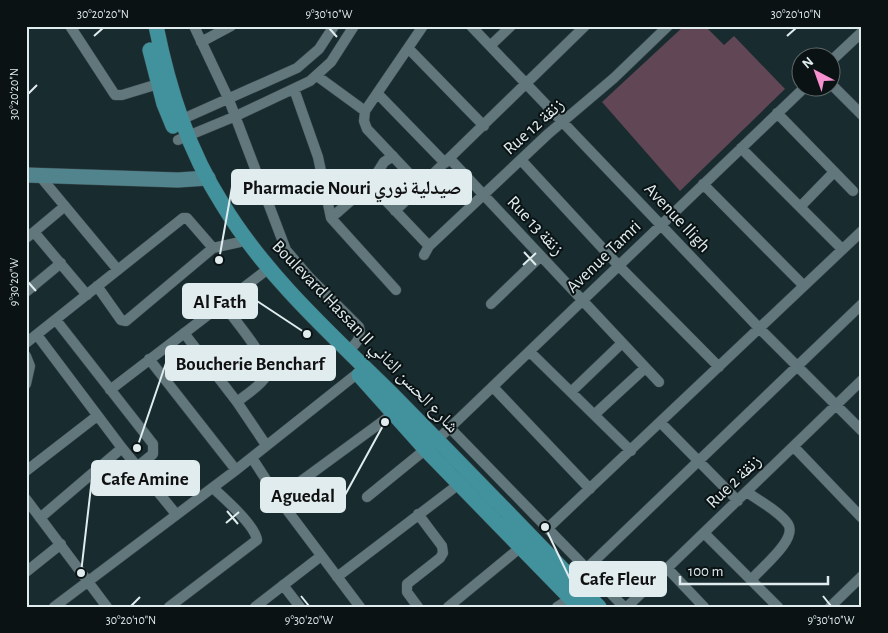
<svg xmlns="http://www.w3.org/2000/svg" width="888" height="633" font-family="'Alegreya Sans','Noto Naskh Arabic',sans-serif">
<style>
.green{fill:#614655}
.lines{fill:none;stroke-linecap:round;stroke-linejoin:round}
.street-casing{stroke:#38484b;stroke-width:11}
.secondary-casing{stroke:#38484b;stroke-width:16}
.primary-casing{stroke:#38484b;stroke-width:16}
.street{stroke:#62777b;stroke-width:10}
.secondary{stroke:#52848d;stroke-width:15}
.primary{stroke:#42929e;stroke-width:15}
.ticks{fill:none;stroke:#e0ecee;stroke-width:2}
.labels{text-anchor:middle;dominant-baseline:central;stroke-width:4;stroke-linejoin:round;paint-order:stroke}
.street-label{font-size:18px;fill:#e0ecee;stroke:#0a1214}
.leader{fill:none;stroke:#e0ecee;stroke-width:2}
.callout-dot{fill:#e0ecee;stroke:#0a1214;stroke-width:2}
.callout{fill:#e0ecee;stroke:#e0ecee;stroke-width:2}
.callout-label{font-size:19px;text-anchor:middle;font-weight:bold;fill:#111}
.neatline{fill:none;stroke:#e0ecee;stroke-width:2}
.ticks-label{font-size:12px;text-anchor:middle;fill:#e0ecee}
</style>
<rect width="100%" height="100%" fill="#182b2f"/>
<path class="green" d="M684,26H705L724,45L734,36L785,89L680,191L602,102Z"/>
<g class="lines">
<defs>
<path id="street" d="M70,26L115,95H122L158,84
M194,26L229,100L286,250L309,277L359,327C362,338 356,344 348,351
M471,26L760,329L862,431
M201,42L231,26
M490,46L511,26
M409,49L484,126
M830,62L862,32
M317,76L365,111L364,121L367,129L421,186
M830,83L862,115
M294,89L318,157L331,218L370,184
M378,94L445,163
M365,111L423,26
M777,113L853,191
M176,122L297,68L319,49L334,26
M178,140L236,116L310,81L331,62L354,26
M741,148L842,249
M393,156L384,162L370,184L429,246
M450,159L659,382
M521,160L619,266L719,367
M39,175L118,270
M703,184L804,286
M800,207L834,172
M395,211L585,26
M331,218L396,290
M34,232L65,206
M26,238L34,232L87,295
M424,255L429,246L548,134L614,78L668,26
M97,286L121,320L126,321L213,248L240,242
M26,292L61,263
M223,304C232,317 272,362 266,376C261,386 245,395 237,402
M491,304L541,256
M56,320L153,444V454L137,467
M184,333L237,402L266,445
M37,335L122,448L176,514
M26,343L183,218H187L213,248
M530,352L631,451
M26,356L30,366L26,384
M149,359L236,470
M493,387L590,489
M110,390L264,272
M571,392L622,343
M595,414L645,368
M661,423L738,501
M450,428L624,607
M794,447L862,518
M252,458L278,498L360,607
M26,471L97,416
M747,492C759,501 779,511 788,524C798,539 761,568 751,580
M367,497L437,440L804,88
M278,498L394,413
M26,499L107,607
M418,514L442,546L443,553L440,558L407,584V592L418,607
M40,518L122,448
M548,528L862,231
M704,533L778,607
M667,568L704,607
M586,569L862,304
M26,572L61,544
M337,577L459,484
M283,585L300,607
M54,607L236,470L358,373
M169,607L257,540C255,525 224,498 213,488
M255,607L321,556
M448,607L521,547
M557,607L574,596
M627,607L862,380
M830,607L862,576"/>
<path id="secondary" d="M26,175L178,180L208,178"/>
<path id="primary" d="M156,26C169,90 188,150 223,205C267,277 332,335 391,393C461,464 530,535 599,607
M150,50L164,104L173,126
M359,375L426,450L579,607"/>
</defs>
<use href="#street" class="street-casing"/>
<use href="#secondary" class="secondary-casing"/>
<use href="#primary" class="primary-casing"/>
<use href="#street" class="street"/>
<use href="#secondary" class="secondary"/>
<use href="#primary" class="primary"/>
</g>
<path class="ticks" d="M329,28L337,37M94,36L103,28M787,36L796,28M28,94L37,85M524,252L536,265M523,265L536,253M28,282L36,291M227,511L238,524M226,523L239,512M301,596L309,606M823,596L831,606M131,606L140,597"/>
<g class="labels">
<g class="street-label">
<text transform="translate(534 127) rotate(-42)">Rue 12 زنقة</text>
<text transform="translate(677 218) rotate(47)">Avenue Iligh</text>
<text transform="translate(535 226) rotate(47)">Rue 13 زنقة</text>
<text transform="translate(604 257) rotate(-44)">Avenue Tamri</text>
<text transform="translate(365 337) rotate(46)">Boulevard Hassan II شارع الحسن الثاني</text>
<text transform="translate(734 482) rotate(-44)">Rue 2 زنقة</text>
</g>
</g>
<path class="leader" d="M219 260L232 187M307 334L257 301M137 448L166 363M81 573L92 478M385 422L345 495M545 527L570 579"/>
<g class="callout-dot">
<circle cx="219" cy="260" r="5"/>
<circle cx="307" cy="334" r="5"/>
<circle cx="137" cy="448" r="5"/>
<circle cx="81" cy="573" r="5"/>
<circle cx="385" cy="422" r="5"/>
<circle cx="545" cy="527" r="5"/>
</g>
<g class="callout">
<rect x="232" y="170" width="239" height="34" rx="5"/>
<rect x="183" y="284" width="74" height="34" rx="5"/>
<rect x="166" y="346" width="169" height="34" rx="5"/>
<rect x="92" y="461" width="107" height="34" rx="5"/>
<rect x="261" y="478" width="84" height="34" rx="5"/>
<rect x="570" y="562" width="96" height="34" rx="5"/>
</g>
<g class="callout-label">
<text x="352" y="194">Pharmacie Nouri صيدلية نوري</text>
<text x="220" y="308">Al Fath</text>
<text x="250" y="370">Boucherie Bencharf</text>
<text x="145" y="485">Cafe Amine</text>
<text x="303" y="502">Aguedal</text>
<text x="618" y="585">Cafe Fleur</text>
</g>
<rect width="888" height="633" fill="none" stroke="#0a1214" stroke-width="55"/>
<g transform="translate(816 72) rotate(319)"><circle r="24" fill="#0a1214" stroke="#60696b"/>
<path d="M0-4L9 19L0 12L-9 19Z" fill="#f690cf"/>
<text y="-8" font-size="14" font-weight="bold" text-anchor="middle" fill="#e0ecee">N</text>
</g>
<path d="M680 576v8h148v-8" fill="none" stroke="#e0ecee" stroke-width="2.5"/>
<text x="688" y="576" font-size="15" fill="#e0ecee" stroke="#0a1214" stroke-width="4" paint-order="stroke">100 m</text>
<rect x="28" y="28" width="832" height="578" class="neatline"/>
<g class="ticks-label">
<text x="103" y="18">30°20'20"N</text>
<text x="329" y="18">9°30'10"W</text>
<text x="796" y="18">30°20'10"N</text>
<text transform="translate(14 94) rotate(-90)" y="4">30°20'20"N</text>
<text transform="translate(14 282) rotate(-90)" y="4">9°30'20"W</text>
<text x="131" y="624">30°20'10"N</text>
<text x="309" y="624">9°30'20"W</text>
<text x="831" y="624">9°30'10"W</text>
</g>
</svg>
